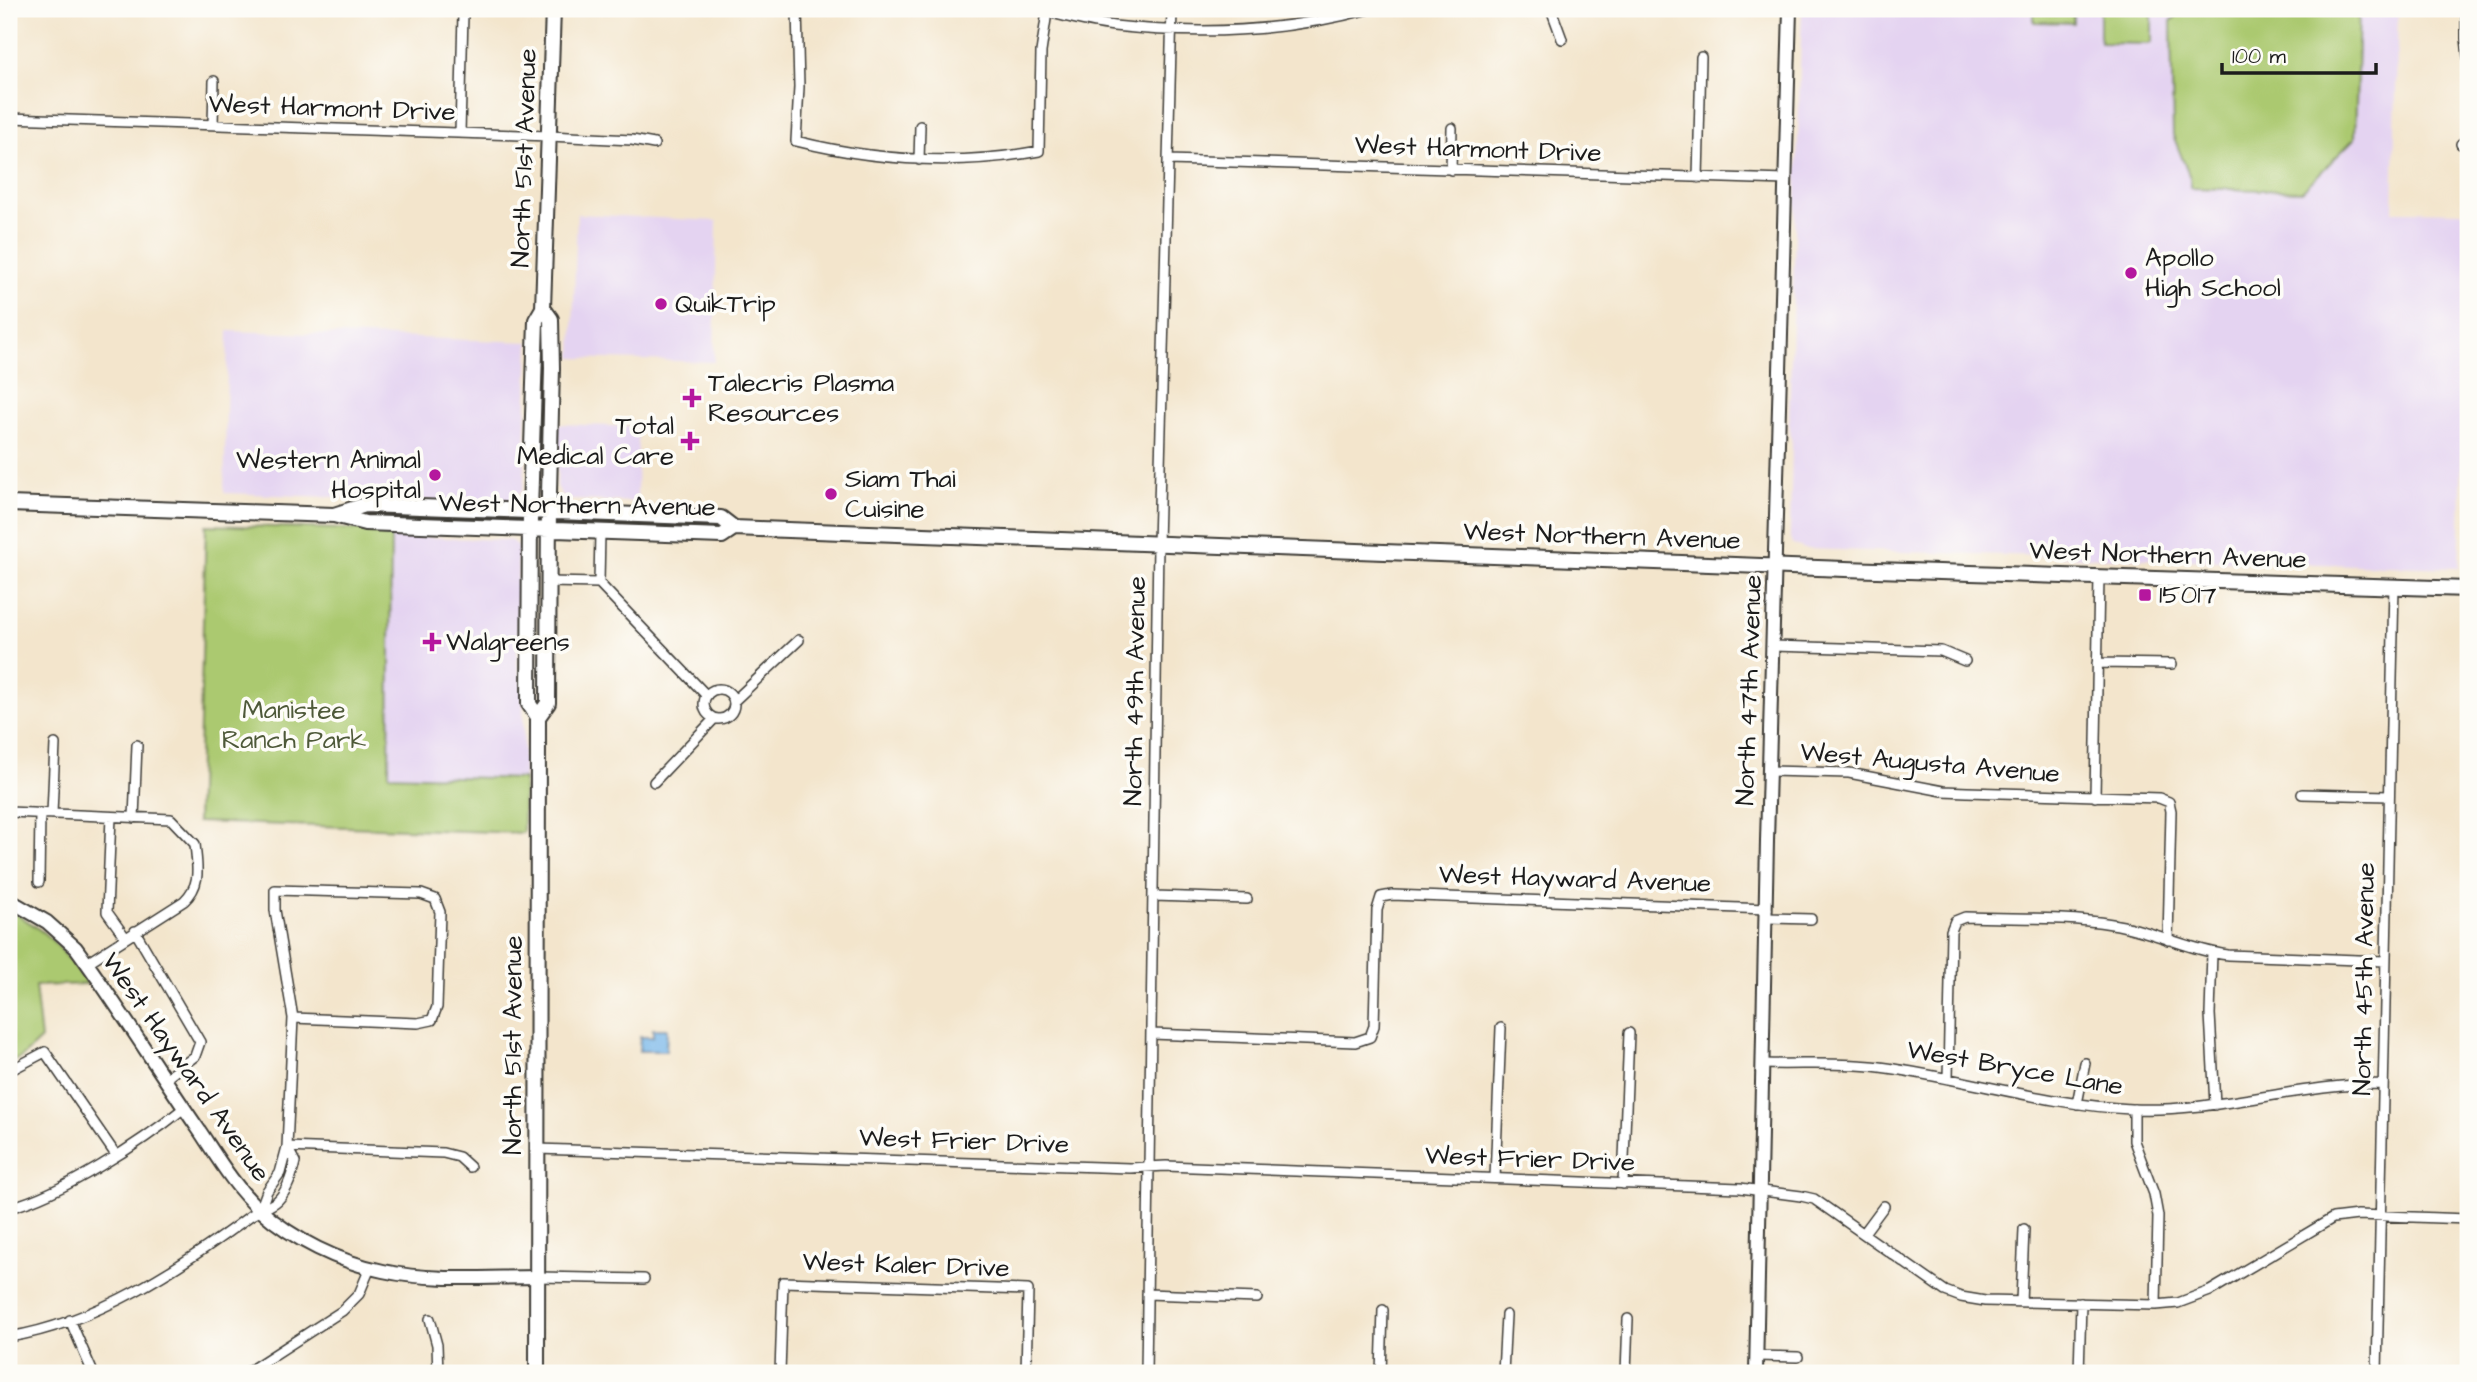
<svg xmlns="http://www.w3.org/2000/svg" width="2477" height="1382" font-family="'Architects Daughter',sans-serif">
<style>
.built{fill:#e4d3f1}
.green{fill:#abc970;stroke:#647246;stroke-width:2}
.water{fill:#74b5e9;stroke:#486882;stroke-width:2}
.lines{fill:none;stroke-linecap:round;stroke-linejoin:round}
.street-casing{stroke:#3c3a36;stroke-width:12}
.secondary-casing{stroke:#3c3a36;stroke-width:16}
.primary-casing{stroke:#3c3a36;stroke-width:18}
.street{stroke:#fff;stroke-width:9}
.secondary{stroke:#fff;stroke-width:12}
.primary{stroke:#fff;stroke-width:14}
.poi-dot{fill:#b5179e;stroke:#fdfcf7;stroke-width:2.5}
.labels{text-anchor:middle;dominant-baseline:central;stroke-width:7;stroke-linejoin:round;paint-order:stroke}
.street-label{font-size:26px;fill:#1c1c1c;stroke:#fdfcf7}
.poi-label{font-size:26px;fill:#1c1c1c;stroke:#fdfcf7;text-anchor:start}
.park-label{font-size:26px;fill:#4e5939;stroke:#fdfcf7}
</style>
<rect width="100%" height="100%" fill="#fdfcf7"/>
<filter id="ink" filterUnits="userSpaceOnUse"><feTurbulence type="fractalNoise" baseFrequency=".0143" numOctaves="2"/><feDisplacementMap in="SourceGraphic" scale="14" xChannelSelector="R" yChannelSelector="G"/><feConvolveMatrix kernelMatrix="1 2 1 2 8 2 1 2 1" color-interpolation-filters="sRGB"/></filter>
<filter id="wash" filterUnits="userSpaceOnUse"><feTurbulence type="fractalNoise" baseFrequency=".00686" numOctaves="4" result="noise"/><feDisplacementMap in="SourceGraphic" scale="28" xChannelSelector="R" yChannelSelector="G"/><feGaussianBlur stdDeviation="1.57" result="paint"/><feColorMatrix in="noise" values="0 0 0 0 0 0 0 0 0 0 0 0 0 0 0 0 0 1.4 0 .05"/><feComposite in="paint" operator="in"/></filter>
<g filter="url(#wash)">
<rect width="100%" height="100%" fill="#f3e5cc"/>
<path class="built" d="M1802,9H2398L2393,211L2468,212L2459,568L1805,549L1792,544L1790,536L1792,444L1789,422Z
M577,214L717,221L714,362L572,358Z
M228,331L529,342L524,482L522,491L511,501L500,503L224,493Z
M558,424L638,427L637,502L570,500L562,496L557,486Z
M391,536L505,540L512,541L518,547L517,662L523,691L524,779L389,775Z"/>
<path class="green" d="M2034,9H2073V23L2034,22Z
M2100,9H2152V41L2149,44L2100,43Z
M2184,9L2359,12L2355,138L2302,191L2190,188V178L2173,135L2171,21Z
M206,525L375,530L384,536H391L389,775L524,779L523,833L197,822Z
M9,910C48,931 62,948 87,984L35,986L41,1039L22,1057L9,1063Z"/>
<path class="water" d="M653,1029H667L666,1051H639L640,1037H653Z"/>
</g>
<g filter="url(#ink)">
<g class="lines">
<defs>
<path id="street" d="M797,9L799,87L796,141C876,161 957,166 1039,151L1041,52L1047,12
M1035,9C1061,15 1088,23 1114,26C1197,35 1287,32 1369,9
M1551,9L1562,39
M2466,9V38L2468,57
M9,118L549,136L632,140L654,144
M213,125L214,81
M460,133L463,14
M2461,144L2468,138
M919,160L920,126
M1169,160L1786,180
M1451,170L1452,128
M1698,178L1701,57
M548,582L599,583L706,695
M599,583L600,532
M1773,646L1941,651L1965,661
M2097,663L2172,664
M704 704a15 15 0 1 1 30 0a15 15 0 1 1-30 0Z
M734,701L799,640
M1770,771L1849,773L1943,791L1967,792L2159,798L2169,802L2171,811L2168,940
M654,782L714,719
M2302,794L2389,796
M2095,797L2099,576
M9,812L171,819L195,844C197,867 202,884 184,901L87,963
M52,814L55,744
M111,817L107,912L125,937
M134,818L137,745
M39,882L40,813
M1154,896L1247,899
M1767,918L1811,919
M135,931L200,1042L195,1056L165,1079
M2212,953L2210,1014L2215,1105
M1152,1034L1355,1042L1370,1037L1374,1026L1377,910L1381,897L1392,895L1767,909
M1764,1064C1802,1065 1842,1062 1880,1067C1964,1078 2046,1105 2131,1109C2216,1113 2297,1084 2383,1084
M9,1071L45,1052L116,1155
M1948,1079L1951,931L1955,921L1965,917C2014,919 2064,916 2112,924C2152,930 2188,950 2228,955L2385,961
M2077,1104L2085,1063
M2134,1109V1141L2154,1194L2158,1216L2156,1305
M287,1147L443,1153L459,1157L470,1167
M537,1149L1130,1168L1166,1166L1740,1188L1801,1196L1814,1199L1945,1291L1961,1297L1985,1301L2156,1305L2178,1303L2210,1291L2333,1218L2358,1215L2468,1219
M1495,1178L1501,1028
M1623,1184L1629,1033
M9,1208C62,1194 141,1143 184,1108
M260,1210L267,1191L280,1173L287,1147L293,1018L275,910V890L421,894L435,899L440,912L437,1007L432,1020L418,1023L293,1018
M1864,1233L1884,1206
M538,1277L644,1279
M1147,1294L1257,1298
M2021,1302L2024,1229
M430,1319L437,1345L438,1373
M70,1320L93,1373
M9,1337C96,1323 180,1268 250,1216C259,1210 271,1207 278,1200C288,1190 292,1175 295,1162L287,1147
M1757,1356L1798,1357
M246,1373L342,1311L359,1294L370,1268
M780,1373L783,1282L1028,1290L1026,1373
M1146,1373L1158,544L1172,9
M1381,1373L1383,1310
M1503,1373L1506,1315
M1626,1373L1628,1319
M2079,1373L2081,1303
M2377,1373L2394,586"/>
<path id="secondary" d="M9,900L47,922L76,948C119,1007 157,1069 199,1130C217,1157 235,1188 260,1210C294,1240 339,1262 383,1271C433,1282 487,1277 538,1277
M1756,1373L1767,841L1790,9"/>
<path id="primary" d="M9,504L334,515L365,523L722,536L734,528
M334,515L365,505L721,518L734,528L1845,569L2468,589
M538,717L548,703L549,493L552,368L551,319L543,308
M537,1373L538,717L529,704L530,511L536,320L543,308L553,9"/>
</defs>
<use href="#street" class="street-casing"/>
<use href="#secondary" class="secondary-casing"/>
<use href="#primary" class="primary-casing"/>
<use href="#street" class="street"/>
<use href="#secondary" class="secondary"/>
<use href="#primary" class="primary"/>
</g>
</g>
<g class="poi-dot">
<circle cx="2131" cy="273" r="7"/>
<circle cx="661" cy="304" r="7"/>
<path d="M688.5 387.5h7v7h7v7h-7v7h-7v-7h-7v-7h7z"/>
<path d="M686.5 430.5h7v7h7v7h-7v7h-7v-7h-7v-7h7z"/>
<circle cx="435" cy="475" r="7"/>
<circle cx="831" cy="494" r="7"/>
<rect x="2138" y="588" width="14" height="14" rx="3.5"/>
<path d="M428.5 631.5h7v7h7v7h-7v7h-7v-7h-7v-7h7z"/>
</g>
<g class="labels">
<g class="street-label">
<text transform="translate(332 108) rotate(2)">West Harmont Drive</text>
<text transform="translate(1478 149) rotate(2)">West Harmont Drive</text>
<text transform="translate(524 158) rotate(-88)">North 51st Avenue</text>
<text transform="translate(577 505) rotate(1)">West Northern Avenue</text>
<text transform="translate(1602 536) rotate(2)">West Northern Avenue</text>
<text transform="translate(2168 555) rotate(2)">West Northern Avenue</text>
<text transform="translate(1749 690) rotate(-88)">North 47th Avenue</text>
<text transform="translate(1135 691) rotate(-89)">North 49th Avenue</text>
<text transform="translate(1930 763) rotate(5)">West Augusta Avenue</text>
<text transform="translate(1575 879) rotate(2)">West Hayward Avenue</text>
<text transform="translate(2364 979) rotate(-89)">North 45th Avenue</text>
<text transform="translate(513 1045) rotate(-90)">North 51st Avenue</text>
<text transform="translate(186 1067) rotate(55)">West Hayward Avenue</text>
<text transform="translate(2015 1068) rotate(10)">West Bryce Lane</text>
<text transform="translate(964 1141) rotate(2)">West Frier Drive</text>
<text transform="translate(1530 1159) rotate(2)">West Frier Drive</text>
<text transform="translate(906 1265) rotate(2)">West Kaler Drive</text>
</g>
<g class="poi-label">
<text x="2145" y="258">Apollo<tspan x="2145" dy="30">High School</tspan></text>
<text x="675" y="304">QuikTrip</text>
<text x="708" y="383">Talecris Plasma<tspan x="708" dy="30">Resources</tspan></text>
<text x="674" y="426" text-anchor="end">Total<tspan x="674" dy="30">Medical Care</tspan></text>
<text x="421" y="460" text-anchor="end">Western Animal<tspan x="421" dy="30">Hospital</tspan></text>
<text x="845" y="479">Siam Thai<tspan x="845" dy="30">Cuisine</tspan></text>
<text x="2159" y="595">15017</text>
<text x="446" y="642">Walgreens</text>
</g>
<g class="park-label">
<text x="294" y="710">Manistee<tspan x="294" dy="30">Ranch Park</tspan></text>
</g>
</g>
<rect width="2477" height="1382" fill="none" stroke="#fdfcf7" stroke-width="35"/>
<path d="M2222 63v10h154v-10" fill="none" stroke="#1c1c1c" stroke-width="3.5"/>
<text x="2232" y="63" font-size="21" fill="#1c1c1c" stroke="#fdfcf7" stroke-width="5" paint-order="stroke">100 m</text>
</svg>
